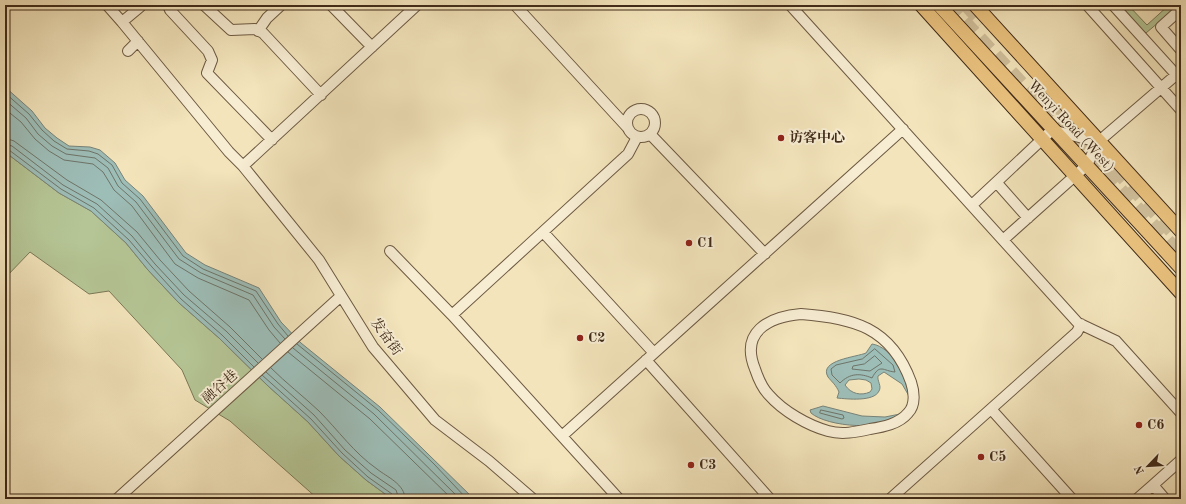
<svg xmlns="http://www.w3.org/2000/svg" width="1186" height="504" font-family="'Old Standard TT','Noto Serif SC',serif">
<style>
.green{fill:#b5c595;stroke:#7a7857}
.water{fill:#9dbdb7;stroke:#788378;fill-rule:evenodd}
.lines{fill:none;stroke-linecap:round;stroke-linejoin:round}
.shore{stroke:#6e7468;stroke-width:1}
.highway-tunnel{stroke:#cfbf9b;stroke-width:15;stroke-dasharray:15 8;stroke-linecap:butt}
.minor-casing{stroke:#6d5942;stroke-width:12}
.major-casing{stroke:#402b19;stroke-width:15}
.minor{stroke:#f7edd3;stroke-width:10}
.major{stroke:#eac27e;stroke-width:13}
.poi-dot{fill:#8f2418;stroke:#f7edd3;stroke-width:1.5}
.labels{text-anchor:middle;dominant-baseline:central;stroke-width:4;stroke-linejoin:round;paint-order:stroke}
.street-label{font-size:14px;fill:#402b19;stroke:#f7edd3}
.poi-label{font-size:14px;font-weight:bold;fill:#402b19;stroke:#f7edd3;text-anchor:start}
</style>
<rect width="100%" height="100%" fill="#f3e4bb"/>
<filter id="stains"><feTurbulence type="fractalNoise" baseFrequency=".005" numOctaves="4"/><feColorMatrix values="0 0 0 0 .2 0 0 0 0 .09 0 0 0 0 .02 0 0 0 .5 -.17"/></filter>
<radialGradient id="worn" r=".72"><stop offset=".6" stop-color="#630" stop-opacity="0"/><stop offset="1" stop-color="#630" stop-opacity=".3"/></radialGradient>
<path class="green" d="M1118,5H1128L1147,25L1169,5H1179L1146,33Z
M5,152L59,193L91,211L126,243L148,270L178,302L219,338L267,385L308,422L339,456L366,480L392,499H318L230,421L195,400L182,370L109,291L89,294L30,252L5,278Z"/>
<path class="water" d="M5,87L32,111L45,128L57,138L69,146L90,147L100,150L115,163L125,180L143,196L186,253L205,265L259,288L281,322L301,343L380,407L474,499H392L366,480L339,456L308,422L267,385L219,338L178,302L148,270L126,243L91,211L59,193L5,152Z
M872,344C893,347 906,378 909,396L902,384L884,372L878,376C877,381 882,386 879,391C874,402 847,399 837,398L839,392C836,385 832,382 828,377C818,360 857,357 866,353ZM859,379L866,380L871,383L872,389L870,392C861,396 851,394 845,385L849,380Z
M823,406L862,416L885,417L900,414C886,432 827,427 811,413L810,410Z"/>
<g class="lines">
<path class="shore" d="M5,93L29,114L42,130L54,141L67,149L89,151L98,154L112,165L122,183L140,199L183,256L203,269L256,291L278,324L288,336
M5,100L26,118L38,134L52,146L66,154L95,158L108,168L118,186L136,202L179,259L201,273L253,295L274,327L285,339
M5,109L21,122L35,139L49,151L64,160L93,164L103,172L114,190L132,206L175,264L198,278L249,300L269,330L280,343
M5,138L14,141L67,180L101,200L137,232L160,260L189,291L230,327L262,359
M5,144L12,146L63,185L97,204L132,236L155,264L184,295L226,331L258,363
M5,149L9,150L61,189L94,208L129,240L152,267L181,299L222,335L254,367
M297,344L378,410L434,464L467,499
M293,348L374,414L460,499
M875,349L893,365L895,372C883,371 880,363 872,378C860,373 850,373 840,383L832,375L831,369L836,365L862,359Z
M288,352L370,419L452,499
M875,356L882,363L870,371L852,369L853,366L864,364Z
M271,368C286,383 303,396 319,411C338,430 354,453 377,469C387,477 405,484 405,499
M266,372L314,415L345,450L371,473L396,490L399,499
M262,375L311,419L342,453L368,477L392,494L394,499
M821,410L843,415L844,418L842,419L820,413Z"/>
<path class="highway-tunnel" d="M948,5L1181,256
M967,5L983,22
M1038,83L1175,234"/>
<defs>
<path id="minor" d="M107,5L122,22L140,7
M168,5L170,10L208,51L212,60L207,73L272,140
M204,5L231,30L255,29L263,33L321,95
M331,5L372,47
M515,5L627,127
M790,5L1078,323L1116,341L1181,413
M1087,5L1181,110
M1113,5L1181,80
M1181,9L1161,27L1181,50
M122,22L229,152L243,166L417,5
M258,31L267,18L281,5
M128,51L138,41
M627 123a14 14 0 1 1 28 0a14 14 0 1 1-28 0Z
M650,134L765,254
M243,166L319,260L373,347L435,420L489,461L533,499
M997,183L1028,218
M972,205L1052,130L1098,142
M543,232L654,353
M1003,240L1087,165L1098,142L1176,75
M390,251L452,315L619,499
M801,314C853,318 891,327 911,382C914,391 916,405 908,413C899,424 883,427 870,429C856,432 842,435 828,431C807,425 783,411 769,395C762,388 758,378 755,369C740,332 768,317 801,314Z
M452,315L628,154L637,137
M646,360L770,499
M991,409L1072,499
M562,436L903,129
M117,499L341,296
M890,499L1077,332L1081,324
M1137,499L1153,485
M1165,499L1153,485L1181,460"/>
<path id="major" d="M921,5L1181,293
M939,5L1181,268
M975,5L1181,231"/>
</defs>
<use href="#minor" class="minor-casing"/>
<use href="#major" class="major-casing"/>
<use href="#minor" class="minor"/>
<use href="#major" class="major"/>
</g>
<g class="poi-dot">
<circle cx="781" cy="138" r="4"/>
<circle cx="689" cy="243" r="4"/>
<circle cx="580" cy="338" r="4"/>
<circle cx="1139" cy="425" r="4"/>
<circle cx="981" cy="457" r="4"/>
<circle cx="691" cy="465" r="4"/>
</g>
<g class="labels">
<g class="street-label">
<text transform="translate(1071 126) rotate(47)">Wenyi Road (West)</text>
<text transform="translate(386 337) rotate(54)">发奋街</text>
<text transform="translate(220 387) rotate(-42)">融谷巷</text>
</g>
<g class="poi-label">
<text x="789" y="138">访客中心</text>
<text x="697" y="243">C1</text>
<text x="588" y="338">C2</text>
<text x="1147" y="425">C6</text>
<text x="989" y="457">C5</text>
<text x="699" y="465">C3</text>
</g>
</g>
<rect width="1186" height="504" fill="none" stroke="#f3e4bb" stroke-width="20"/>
<rect x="6" y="6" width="1174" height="492" fill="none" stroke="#402b19" stroke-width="2"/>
<rect x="10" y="10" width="1166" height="484" fill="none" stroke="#402b19"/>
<g transform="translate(1148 466) rotate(245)" stroke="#f7edd3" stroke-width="3" paint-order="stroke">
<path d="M0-3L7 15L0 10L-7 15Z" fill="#402b19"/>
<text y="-6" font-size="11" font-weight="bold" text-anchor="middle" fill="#402b19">N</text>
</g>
<rect width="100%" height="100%" filter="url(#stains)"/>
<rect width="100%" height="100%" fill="url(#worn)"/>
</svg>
